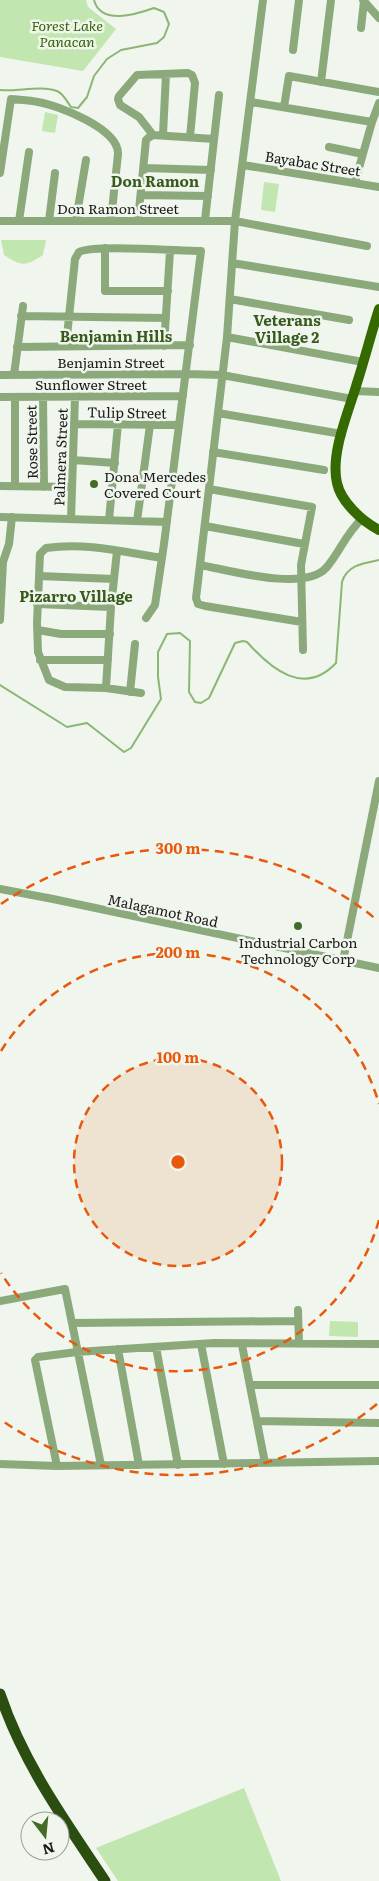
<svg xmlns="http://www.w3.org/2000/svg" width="379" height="1881" font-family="Literata,serif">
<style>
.green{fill:#c2e6af}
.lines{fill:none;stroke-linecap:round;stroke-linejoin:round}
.stream{stroke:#8cb674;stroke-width:2}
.minor{stroke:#8ca97c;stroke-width:8}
.major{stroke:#356a00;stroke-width:10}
.highway{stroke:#2b4d10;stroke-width:11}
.ring{fill:none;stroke:#e8590c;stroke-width:2.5;stroke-dasharray:9 6}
.poi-dot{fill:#446c28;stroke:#f0f5ed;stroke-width:2}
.labels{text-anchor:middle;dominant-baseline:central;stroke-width:5;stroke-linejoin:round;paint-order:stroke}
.park-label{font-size:14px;font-style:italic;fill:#346602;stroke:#f0f5ed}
.street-label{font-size:14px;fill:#1b1c1a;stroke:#f0f5ed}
.poi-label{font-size:14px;fill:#1b1c1a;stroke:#f0f5ed;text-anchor:start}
.neighbourhood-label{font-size:15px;font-weight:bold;fill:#365a1c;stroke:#f0f5ed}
.centre{fill:#e8590c;stroke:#f0f5ed;stroke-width:2.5}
.ring-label{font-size:15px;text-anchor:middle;font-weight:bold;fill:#e8590c;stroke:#f0f5ed;stroke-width:5;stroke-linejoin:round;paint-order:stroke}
</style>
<rect width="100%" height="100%" fill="#f0f5ed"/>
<path class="green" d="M0,0H86L88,7L116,29L83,71L0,57Z
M45,112L58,115L55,133L42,131Z
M264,182L279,184L275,212L261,210Z
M1,240H46L43,255C26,266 22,267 4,255Z
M330,1321L358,1322V1337L329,1336Z
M244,1788L281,1881H118L96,1848Z"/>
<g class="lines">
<path class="stream" d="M0,90C17,92 41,85 57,91C64,94 67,102 71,107L78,108L87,97L94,76L107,59L121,50L157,43L164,37L169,24L164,12L154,8C137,14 101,26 94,0
M0,685L67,727L87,723L124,752L131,748L161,699L158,677V652L167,634L180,633L190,641L189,692L195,702L201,703L209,698L235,643L243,641L247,642C271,669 304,697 336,663L342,582C347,565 364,563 379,560"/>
<path class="minor" d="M263,0L235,221L227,337L196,598L198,604L205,606L302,622
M363,0L379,18
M361,28L364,1
M293,50L299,0
M321,82L331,0
M251,102L372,122
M284,107L289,76L379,92
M153,135L139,117L120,105L118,99L119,96L137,75L188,73L192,75L195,83L190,137
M153,135L214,139
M163,135L166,74
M329,147L363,154
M243,165L379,187
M144,168L211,170
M0,173L11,99C20,100 29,100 38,102C60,106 119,129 118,154L111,220
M355,182L372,122L379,103
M141,195L208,196
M76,220L86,160
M138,220L146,140L148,138L153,135
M205,220L219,95
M0,221H235L367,246
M19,221L29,152
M49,221L55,173
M105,248V291H168
M232,263L379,287
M230,299L349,320
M21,316L166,318
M227,337L363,362
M66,346L75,259L79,252C94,244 179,251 201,251L164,544L155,605L146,618
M164,346L170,251
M17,347L190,345
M0,375L186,374L222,375L352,399
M14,375L23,306
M355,391L379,392
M0,397L183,396
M15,397V486
M43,397L44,487
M218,413L342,434
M74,424L179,425
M213,452L324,470
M73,460L115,463
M0,486L72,487
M209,489L312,507L301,565L303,650
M0,517L167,522
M71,519L75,397
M109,520L118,424
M137,521L150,425
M205,526L304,544
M200,565C229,570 304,592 326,568C340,552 346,533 362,519
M39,576L114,579
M37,604L111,607
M0,620L3,562L9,544L12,517
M38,630L61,634H110
M40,660H108
M106,688L111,607L117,551
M130,692L135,644
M141,693L106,688L65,687L49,680L38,652L37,623L40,554L46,548C85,542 124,552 162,558
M0,889L53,899L379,968
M343,961L379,781
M0,1301L65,1289L101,1465
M298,1310L299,1344
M72,1323L297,1321
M201,1344L224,1464
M242,1345L265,1463
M156,1347L178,1465
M118,1349L139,1465
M250,1385H379
M257,1421L379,1423
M0,1464L57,1466L379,1461
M57,1466L36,1365L35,1360L38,1357L77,1352L214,1343L379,1344"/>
<path class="major" d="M379,309C371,334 365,358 357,383C349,411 330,453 337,483C341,502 362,521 379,530"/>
<path class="highway" d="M0,1694C23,1763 65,1821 105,1881"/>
</g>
<circle cx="178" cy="1162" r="104" fill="#e8590c" fill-opacity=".12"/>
<g class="ring">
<circle cx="178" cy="1162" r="104"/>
<path d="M379 1220A209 209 0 0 1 1 1273M1 1051A209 209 0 0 1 379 1104"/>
<path d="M377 1404A313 313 0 0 1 1 1420M1 904A313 313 0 0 1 377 920"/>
</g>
<g class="poi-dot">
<circle cx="94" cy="484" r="5"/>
<circle cx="298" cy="926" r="5"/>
</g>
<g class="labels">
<g class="park-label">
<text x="67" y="25">Forest Lake<tspan x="67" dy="16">Panacan</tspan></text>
</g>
<g class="street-label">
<text transform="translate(313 163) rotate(9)">Bayabac Street</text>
<text x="118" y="208">Don Ramon Street</text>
<text x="111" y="362">Benjamin Street</text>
<text x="91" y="384">Sunflower Street</text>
<text transform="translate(127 412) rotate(1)">Tulip Street</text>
<text transform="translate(31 442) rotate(-91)">Rose Street</text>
<text transform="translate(60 457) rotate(-88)">Palmera Street</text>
<text transform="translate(163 910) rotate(12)">Malagamot Road</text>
</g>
<g class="poi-label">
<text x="104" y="476">Dona Mercedes<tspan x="104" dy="16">Covered Court</tspan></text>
<text x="298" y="942" text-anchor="middle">Industrial Carbon<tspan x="298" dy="16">Technology Corp</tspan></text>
</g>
<g class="neighbourhood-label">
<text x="155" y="180">Don Ramon</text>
<text x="287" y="319">Veterans<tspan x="287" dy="17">Village 2</tspan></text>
<text x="116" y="335">Benjamin Hills</text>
<text x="76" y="595">Pizarro Village</text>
</g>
</g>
<circle cx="178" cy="1162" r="8" class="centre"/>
<g class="ring-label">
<text x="178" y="854">300 m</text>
<text x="178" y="958">200 m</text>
<text x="178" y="1063">100 m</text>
</g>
<g transform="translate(45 1836) rotate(164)"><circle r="24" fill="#f0f5ed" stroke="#9b9e99"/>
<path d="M0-4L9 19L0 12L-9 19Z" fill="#446c28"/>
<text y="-8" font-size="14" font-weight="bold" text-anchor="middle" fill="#1b1c1a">N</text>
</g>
</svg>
